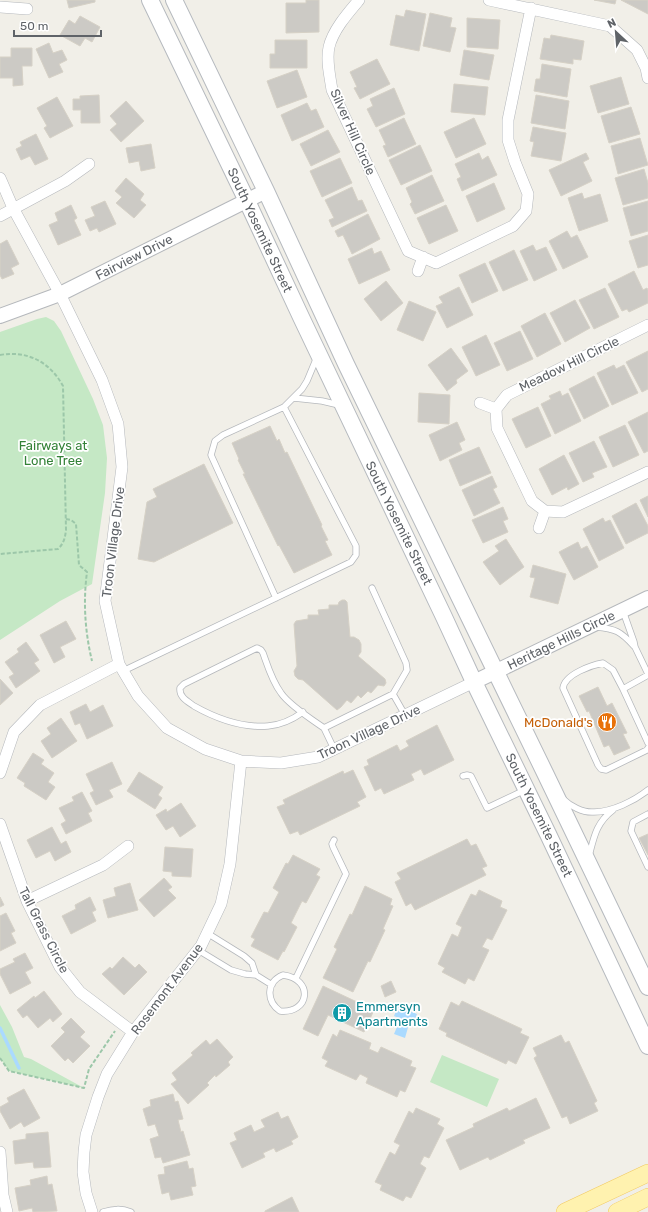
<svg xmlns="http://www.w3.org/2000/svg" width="648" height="1212" font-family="Rubik,sans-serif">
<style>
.green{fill:#c5e8c5}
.water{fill:#aadaff}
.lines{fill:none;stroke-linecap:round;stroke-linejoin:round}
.stream{stroke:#aadaff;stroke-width:3.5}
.building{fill:#cccac5;stroke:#d6d1c6}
.service-casing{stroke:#b5b8bc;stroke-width:7}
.minor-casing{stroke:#b5b8bc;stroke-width:12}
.tertiary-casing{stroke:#b5b8bc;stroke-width:16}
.secondary-casing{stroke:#b6babf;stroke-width:18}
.primary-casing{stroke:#f2c960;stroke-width:18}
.path{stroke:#9cc7a9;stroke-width:2;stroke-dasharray:4 2;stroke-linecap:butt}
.service{stroke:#fff;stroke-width:5.5}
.minor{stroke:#fff;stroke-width:11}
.tertiary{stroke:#fff;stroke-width:14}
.secondary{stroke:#fff;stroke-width:16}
.primary{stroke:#fff2af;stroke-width:17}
.labels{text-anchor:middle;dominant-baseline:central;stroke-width:3.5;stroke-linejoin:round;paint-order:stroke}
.street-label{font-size:13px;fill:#5f6368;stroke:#fff}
.park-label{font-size:13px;fill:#348238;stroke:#fff}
.food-label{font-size:13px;fill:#c56008;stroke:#fff;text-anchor:end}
.culture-label{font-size:13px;fill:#0d838f;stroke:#fff;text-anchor:start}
</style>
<rect width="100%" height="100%" fill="#f1efe8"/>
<path class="green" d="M46,317L54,321L61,331L93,399L103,425L107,458L105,493L92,584L60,601L0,640V332L37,319Z
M0,1005L12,1027L24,1057L31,1059L84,1088L9,1071L0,1058Z
M442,1055L499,1079L487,1107L430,1082Z"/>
<path class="water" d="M398,1006L417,1014L413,1026L409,1024L405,1038L394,1034L397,1027L400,1028L403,1020L394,1016Z"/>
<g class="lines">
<path class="stream" d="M0,1028L19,1068"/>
</g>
<path class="building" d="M67,0H95V2L69,8Z
M306,0H319V32L286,33V3H306Z
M594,0H616L615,4Z
M621,0H648V14Z
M406,10L426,14L419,51L390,45L396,15L404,17Z
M430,13L452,18L450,27L456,28L450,52L423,46Z
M80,16L100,27L92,42L85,38L80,46L60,35L69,20L75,24Z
M467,18L500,20L498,49L467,47Z
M551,35L584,41L581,60L573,59V64L540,59L544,38L550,39Z
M275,40H307V68H270V54H275Z
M49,43L53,53L62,50L67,60L59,64L63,72L49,78L36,49Z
M11,48H32V66H22L23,85L13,86V78H0V57H11Z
M464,50L494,55L489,80L460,75Z
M377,59L390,84L360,99L354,88L357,87L350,72Z
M542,64L571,69L567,97L534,91L536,79H540Z
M297,70L307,97L277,108L267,81Z
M621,77L629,104L598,113L590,86Z
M454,84L488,87L485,115L451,112Z
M394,88L405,114L376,127L367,109L373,106L370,99Z
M99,95L100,123H81V110H73V99H80V96Z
M536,95L569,101L565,129L531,123Z
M57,97L73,126L50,138L44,128L47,126L37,108Z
M126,101L144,121L121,142L110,130L117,124L110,116Z
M307,103L311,111L316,109L324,127L292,141L281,115Z
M631,107L640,134L609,143L601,116Z
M404,118L416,144L388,157L383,146L386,145L379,130Z
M474,118L486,144L456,158L444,132Z
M533,127L566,133L561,161L531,156L534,142L530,141Z
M328,130L340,152L311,166L300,144Z
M36,134L48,159L35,165L30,156L21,160L16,149L22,146L20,142Z
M640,138L648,165L618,174L611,146Z
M151,144L155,168L141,171L139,161L129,163L126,148Z
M420,145L432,171L401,185L389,160Z
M479,153L482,160L488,156L497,175L462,191L457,179L461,177L455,164Z
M586,153L589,159L583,162L592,181L561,196L549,170Z
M340,158L352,183L322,197L310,171Z
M644,169L648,183V198L623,205L615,178Z
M432,175L444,201L415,214L410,204L412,202L406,188Z
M126,178L144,194L140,200L146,205L134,218L116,203L122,197L115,191Z
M494,183L505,209L477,222L466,196Z
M352,187L358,201L362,200L367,211L332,227L329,220L334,218L325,200Z
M582,193L584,199L600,194L608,221L579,231L568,198Z
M105,201L116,224L99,232L97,228L90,231L85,220L95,216L91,207Z
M648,201V231L631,236L623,208Z
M71,205L77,218L74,220L81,235L58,245L49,225L58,221L55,213Z
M446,205L458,231L429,244L417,218Z
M368,214L380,239L352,254L343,235L338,237L335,231Z
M567,231L571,238L577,235L588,257L563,269L549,241Z
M648,235V265L638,268L629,241Z
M7,240L19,264L11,268L14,274L2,279L0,275V244Z
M533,245L536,251L546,247L557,270L534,281L520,251Z
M372,248L374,254L381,251L390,270L359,284L348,259Z
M514,250L528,280L503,291L489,262Z
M485,263L498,291L472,303L459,275Z
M634,271L643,290L647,288L648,290V303L629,312L627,309L622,311L608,284Z
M386,281L403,303L381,321L364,299Z
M459,287L473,315L447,328L436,306L443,303L439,297Z
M605,288L619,317L594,329L579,300Z
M575,300L590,328L565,342L550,313Z
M409,301L436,312L423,341L397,330Z
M545,313L561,344L537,357L521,326Z
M520,331L533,359L507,371L494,343Z
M486,335L500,365L476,376L462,347Z
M451,348L468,371L456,380L457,383L447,391L428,365Z
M648,351V389L642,392L626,362Z
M614,365L616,369L624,365L638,393L612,405L597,373Z
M594,376L609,406L584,419L569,389Z
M560,391L562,396L568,393L581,421L555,434L541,404L551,399L549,396Z
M419,393L450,395L449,424L418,422Z
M538,407L551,436L526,448L512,419Z
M648,412V451L644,453L628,422Z
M457,422L465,440L459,443L462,450L440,461L429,435Z
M625,425L639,455L613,467L599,437Z
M270,426L277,441L279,439L285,453L287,452L322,525L321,526L328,540L325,541L332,555L294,573L279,545L278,546L243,474H245L238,460L239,459L232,443Z
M594,441L607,467L592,473L594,477L583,482L569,453Z
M479,447L491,473L460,486L449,460Z
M564,455L579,484L568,490L567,487L552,495L539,469Z
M204,464L233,523L154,562L138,559L147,502L157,497L153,489Z
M492,476L497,487L493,489L500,503L474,516L462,490Z
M648,496V517L640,500Z
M636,503L648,526V533L626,544L612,516Z
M503,507L508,519L503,521L508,532L483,543L472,520Z
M603,518L605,522L610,520L624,548L599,561L583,529Z
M506,539L524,567L500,585L483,562L499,551L495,546Z
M578,542L581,549L587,546L598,567L574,580L559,552Z
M533,565L566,574L558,604L530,597L535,578L530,577Z
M342,600H345L347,602L350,637H354L359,640L361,644V652L358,656L385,679L386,683L384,686L378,685L371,693L368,691L361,698L358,695L351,703L347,700L341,707L337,710L303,680L298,679L295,676L294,671L297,666L294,624L296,621L308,619V615H319L318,610L329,609V605H338L339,602Z
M66,621L76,639L60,647L65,657L54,663L40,635Z
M26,642L39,660L34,663L40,671L16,688L9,677L14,674L5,662L19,652L17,649Z
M0,679L13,693L0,705Z
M598,687L607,706L612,703L627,733L623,734L630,748L614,755L609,745L604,747L589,711L587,712L579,696Z
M86,704L90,712L103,705L113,726L87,739L80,723L75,725L70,712Z
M61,718L77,741L52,758L41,741L51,734L47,728Z
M437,725L454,760L424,775L421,769L411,774L414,780L384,794L381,788L375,791L364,767L369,765L367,760L397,745L400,751L409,746L406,741Z
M33,753L44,760L41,764L54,773L48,782L55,787L46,800L24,786L25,783L17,778Z
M112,762L122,784L109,790L113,797L96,805L90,793L94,791L86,774Z
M353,770L366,797L357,802L360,806L300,835L298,831L290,834L277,807L285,804L283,800L343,771L344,774Z
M139,772L163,787L158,795L162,798L155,809L127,791Z
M82,792L92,811L88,813L92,821L66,834L61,824L66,821L59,808L74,801L72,797Z
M181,803L196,826L180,837L173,826L166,830L156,815L166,809L167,812Z
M52,827L61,844L66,841L71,852L55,861L50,851L36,858L27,840Z
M648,834V855L639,838Z
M467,839L471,846L476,844L487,866L482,868L486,875L415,910L411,903L406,906L395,882L401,879L397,873Z
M165,847L193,849L191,877L172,876V872L163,871Z
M293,855L320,869L316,875L320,877L306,903L302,901L291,923L297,927L284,952L283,951L278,960L251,946L255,939L251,937L264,912L268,913L279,892L273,888L286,863L288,864Z
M164,878L172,887L168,890L176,898L154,917L139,900Z
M130,883L138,910L108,918L103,900L116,896L114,888Z
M365,886L392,899L390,905L393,906L383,929L385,930L370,962L368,961L353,992L323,978L337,949L334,947L350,914L352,915Z
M479,890L502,901L500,907L507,910L492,940L487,938L482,947L489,950L474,981L468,978L465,984L442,972L445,968L438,964L452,934L458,937L462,927L456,924L471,894L476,896Z
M0,897L4,905L0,907Z
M90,897L96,910L92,912L96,921L71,934L62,916L76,909L75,905Z
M6,913L15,931L11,933L16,943L0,951V916Z
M25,953L33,968L25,972L31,983L10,994L0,974V969L15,962L13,959Z
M123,957L135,968L139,964L147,972L124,995L102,974L110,967L112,969Z
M391,981L396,992L385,997L381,986Z
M323,986L374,1010L364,1032L328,1015L318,1036L303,1029Z
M44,991L62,1014L53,1022L50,1018L38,1028L27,1015L23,1018L17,1010L34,996L35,998Z
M462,1001L522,1029L520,1033L529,1037L516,1064L508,1060L506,1064L446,1036L447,1033L439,1029L451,1002L459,1006Z
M71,1018L85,1032L80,1037L90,1046L73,1063L68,1058L65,1061L51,1046L65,1032L61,1028Z
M340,1030L371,1043L369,1049L378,1053L381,1047L412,1061L410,1066L416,1068L405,1092L400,1090L397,1097L366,1083L368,1078L360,1074L356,1080L325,1066L328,1061L322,1058L333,1034L337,1037Z
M561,1035L565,1043L569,1041L597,1101L594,1103L598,1111L570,1124L567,1116L562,1118L534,1058L537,1056L533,1048Z
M217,1039L233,1057L228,1062L230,1065L216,1077L215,1075L207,1083L209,1085L188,1104L171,1084L177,1080L172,1073L193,1055L191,1053L206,1040L210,1045Z
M24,1089L40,1118L24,1127L21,1122L10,1129L0,1111V1107L9,1102L7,1098Z
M173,1094L175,1102L178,1101L183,1119L178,1120L181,1132L183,1131L190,1155L163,1163L161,1157L155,1158L150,1139L159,1136L155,1124L148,1126L143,1109L151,1106L150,1100Z
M536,1098L550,1128L523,1140L525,1143L490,1160L488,1157L460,1170L446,1140L474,1127L473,1124L507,1108L509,1111Z
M416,1108L440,1119L437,1124L444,1128L429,1158L424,1156L420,1164L426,1168L411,1198L406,1196L403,1201L380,1190L382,1185L375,1182L390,1152L395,1155L400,1145L394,1142L409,1111L413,1114Z
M278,1112L281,1119L288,1116L298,1137L291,1141L293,1144L276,1152L274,1148L263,1153L265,1157L242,1168L230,1143L237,1140L234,1133L251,1125L254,1132L265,1127L261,1120Z
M48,1132L51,1167L34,1168L33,1162L15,1164L13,1141L26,1139V1134Z
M187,1161L189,1169L193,1168L196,1186L191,1187L193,1195L171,1200L169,1192L162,1194L158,1175L165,1174L164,1167Z
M47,1176L48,1185L52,1184L57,1211L33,1212L32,1208L19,1211L15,1188L31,1185L30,1180Z
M292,1197L299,1212H265V1211Z"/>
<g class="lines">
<defs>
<path id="service" d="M294,398L322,401L339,405
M372,588L406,663L407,670L393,694
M276,598L211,455L215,441L223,435L284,407
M623,611L634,642L635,647L648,674
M596,627C616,629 620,631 634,646
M123,671L351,562L356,555V546L284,407L302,389L307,381L317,357
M648,675L623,689L648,743
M623,689L613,670L603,663C592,665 565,674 563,688L598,765L601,769L606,770L647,750L648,748
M303,712C292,720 281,725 268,726C242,728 217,719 194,706C187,701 179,697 180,688L184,684L257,648L261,650L263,653C268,667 272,681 281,693C289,705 311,719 324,728
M334,749L324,728L393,694L405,715
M463,776L467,775L471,776L487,808L525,790
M563,799C570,806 583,813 594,812C612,812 634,801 648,790
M648,814L633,822L631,831L648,867
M589,856C594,837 596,823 613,810
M207,933L244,956L252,963L256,975
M198,950L231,970L245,974L256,975L272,985
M283,975C314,979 310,1014 280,1011C266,1001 266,982 283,975Z
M296,978L346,874L333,847L332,844L334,840
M103,1212C113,1209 121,1208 131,1212"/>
<path id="minor" d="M359,0C348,13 333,30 329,47C326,61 330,76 332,90L408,251L436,263L513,226L526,211L528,194L515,162L508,140V120L531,8
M489,0L610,26L637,50L646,68L648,78
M0,7L27,9
M0,178L13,208L60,294L102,380L118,424L122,467L105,601L119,664L138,696L167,728L205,749L241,761L281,763L318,757L474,682
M0,216L65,181L89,164
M418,271L423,257
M648,325L507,395L496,409L497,428L532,501L545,511L563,512L648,472
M480,403L496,409
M539,528L545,511
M0,773L14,732L40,705L119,664
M0,824L27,901L60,967L80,992L133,1032
M27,901L103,865L128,846
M0,1152L3,1195L7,1212
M92,1212L86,1193L83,1172L84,1152L86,1135L98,1097L107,1074L133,1032L201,946L221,904L230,864L241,761"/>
<path id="tertiary" d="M0,316L60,294L266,191
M474,682L648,598"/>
<path id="secondary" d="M150,0L247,201L301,317L444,617L474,682L548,834L648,1046
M174,0L266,191L346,364L545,773L648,987"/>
<path id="primary" d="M565,1212L648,1173
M617,1212L648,1197"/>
</defs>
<use href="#service" class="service-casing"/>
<use href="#minor" class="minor-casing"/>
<use href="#tertiary" class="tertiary-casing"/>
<use href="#secondary" class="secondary-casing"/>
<use href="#primary" class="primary-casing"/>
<path class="path" d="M0,355C27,350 50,362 63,386L66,530C65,538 64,543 58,549L0,554
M66,519L71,520L76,524L79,565L87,572C83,602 85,632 92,661
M0,1058L9,1071L84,1088L89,1069L115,1031"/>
<use href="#service" class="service"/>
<use href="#minor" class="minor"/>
<use href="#tertiary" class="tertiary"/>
<use href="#secondary" class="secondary"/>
<use href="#primary" class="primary"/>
</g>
<defs>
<symbol id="restaurant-disc" viewBox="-11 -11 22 22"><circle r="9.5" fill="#e8710a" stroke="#fff"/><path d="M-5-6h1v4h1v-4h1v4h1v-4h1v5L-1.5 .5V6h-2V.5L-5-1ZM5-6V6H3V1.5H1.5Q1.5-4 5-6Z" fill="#fff"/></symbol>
<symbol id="building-disc" viewBox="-11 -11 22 22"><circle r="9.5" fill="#0f9aa8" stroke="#fff"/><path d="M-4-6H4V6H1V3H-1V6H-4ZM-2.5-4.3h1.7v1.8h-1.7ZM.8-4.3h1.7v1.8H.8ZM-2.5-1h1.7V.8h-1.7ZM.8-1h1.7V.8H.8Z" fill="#fff"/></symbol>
</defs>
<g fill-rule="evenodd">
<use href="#restaurant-disc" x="596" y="711" width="22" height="22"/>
<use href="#building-disc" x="331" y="1002" width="22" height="22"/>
</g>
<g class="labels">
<g class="street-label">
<text transform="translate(353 132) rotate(66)">Silver Hill Circle</text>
<text transform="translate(260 230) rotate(65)">South Yosemite Street</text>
<text transform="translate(134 257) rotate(-27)">Fairview Drive</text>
<text transform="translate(569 364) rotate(-26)">Meadow Hill Circle</text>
<text transform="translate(399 523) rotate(64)">South Yosemite Street</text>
<text transform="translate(113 542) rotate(-83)">Troon Village Drive</text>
<text transform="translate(561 640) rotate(-26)">Heritage Hills Circle</text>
<text transform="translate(369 732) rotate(-25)">Troon Village Drive</text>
<text transform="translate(539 815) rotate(64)">South Yosemite Street</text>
<text transform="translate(44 930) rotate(63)">Tall Grass Circle</text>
<text transform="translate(167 989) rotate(-53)">Rosemont Avenue</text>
</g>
<g class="park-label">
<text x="53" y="445">Fairways at<tspan x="53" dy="15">Lone Tree</tspan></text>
</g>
<g class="food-label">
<text x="593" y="722">McDonald's</text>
</g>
<g class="culture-label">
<text x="356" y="1006">Emmersyn<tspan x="356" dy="15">Apartments</tspan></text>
</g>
</g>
<g transform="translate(616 32) rotate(334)" stroke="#ffffff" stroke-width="3" paint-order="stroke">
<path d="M0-3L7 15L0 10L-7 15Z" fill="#5f6368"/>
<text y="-6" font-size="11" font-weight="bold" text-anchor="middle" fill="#5f6368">N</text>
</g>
<path d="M14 30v6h87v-6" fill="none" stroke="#5f6368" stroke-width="2"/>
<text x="20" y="30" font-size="12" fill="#5f6368" stroke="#ffffff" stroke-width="3" paint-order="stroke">50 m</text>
</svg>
